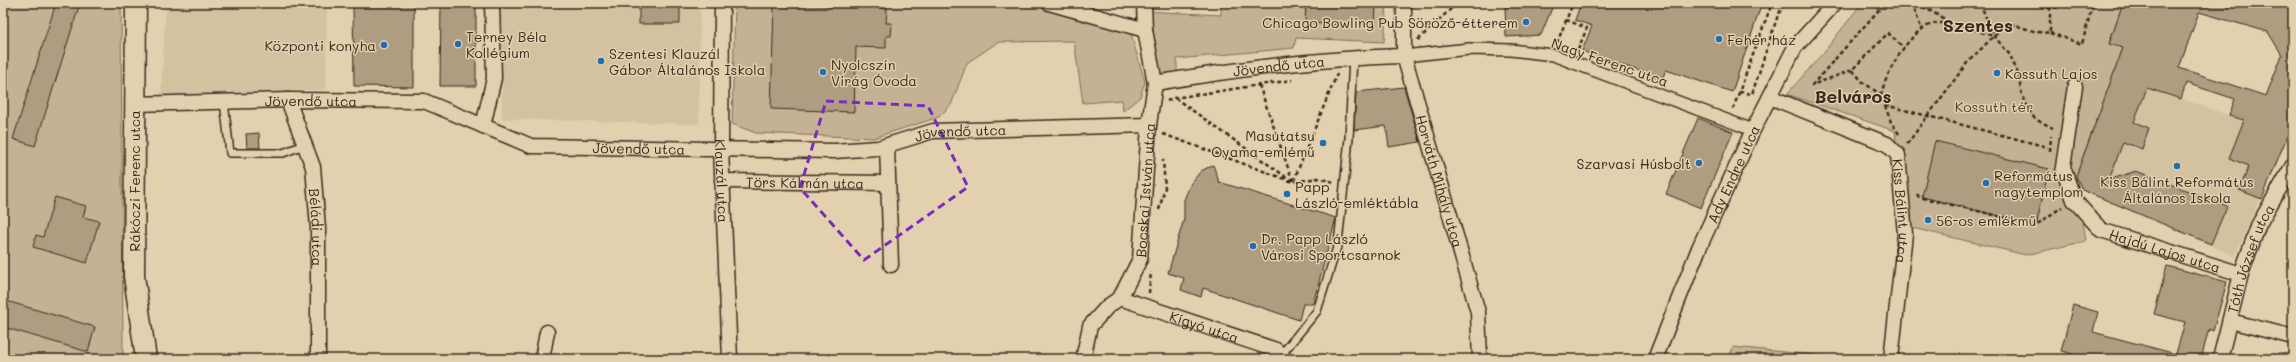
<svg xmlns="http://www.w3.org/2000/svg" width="2296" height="362" font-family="Mali,sans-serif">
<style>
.built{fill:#d3c1a0}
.green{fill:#c5b294;stroke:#806e59}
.building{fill:#af9d81;stroke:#3b2a1e;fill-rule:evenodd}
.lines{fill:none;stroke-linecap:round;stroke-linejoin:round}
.service-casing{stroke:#3b2a1e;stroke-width:10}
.pedestrian-casing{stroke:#3b2a1e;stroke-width:14}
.minor-casing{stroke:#3b2a1e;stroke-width:17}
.secondary-casing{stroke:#3b2a1e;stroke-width:23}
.path{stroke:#3b2a1e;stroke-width:2.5;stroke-dasharray:4 3;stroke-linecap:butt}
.service{stroke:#e3d0ae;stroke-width:7}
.pedestrian{stroke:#e3d0ae;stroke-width:11}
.minor{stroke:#e3d0ae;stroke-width:14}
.secondary{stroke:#e3d0ae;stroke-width:20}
.marked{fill:none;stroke:#7b2cbf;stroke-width:3;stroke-dasharray:8 5;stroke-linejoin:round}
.poi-dot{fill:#1f6fb2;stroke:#e3d0ae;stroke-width:1.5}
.labels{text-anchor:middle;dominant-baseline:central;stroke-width:3;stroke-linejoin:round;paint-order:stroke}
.poi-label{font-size:14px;fill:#3b2a1e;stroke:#e3d0ae;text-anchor:start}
.street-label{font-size:14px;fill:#3b2a1e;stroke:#e3d0ae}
.park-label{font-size:14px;fill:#503e30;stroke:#e3d0ae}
.district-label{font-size:18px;font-weight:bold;fill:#3b2a1e;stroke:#e3d0ae}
</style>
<rect width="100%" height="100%" fill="#e3d0ae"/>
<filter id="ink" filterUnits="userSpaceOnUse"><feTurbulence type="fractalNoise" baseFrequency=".025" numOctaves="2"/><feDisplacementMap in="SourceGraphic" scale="8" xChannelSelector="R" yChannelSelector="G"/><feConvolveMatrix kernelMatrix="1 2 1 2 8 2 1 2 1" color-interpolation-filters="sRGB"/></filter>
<g filter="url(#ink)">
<path class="built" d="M166,3H327L326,89L161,96Z
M501,3H700L699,124L502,119Z
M2114,75L2290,137L2279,156L2235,256L2082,190L2076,176Z"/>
<path class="green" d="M3,3H121L123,359H3Z
M735,3H1049L1120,23L1131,34L1145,82L1140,97L1123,111L1122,100L1083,103L1074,41L998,42L967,63L951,105L939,117L873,138L756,133L732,124Z
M1221,3H1387L1384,42L1296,38L1294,48L1177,59V79L1155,83L1144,11L1221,15Z
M1862,3H2123L2109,43L2123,48L2076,176L2086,241L2026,255L1904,226L1895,131L1787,94L1824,52Z
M1733,347L1825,356V359H1729Z"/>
<path class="building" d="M56,3H80L35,146L13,139Z
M353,3H414V87L354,86Z
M441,3H476V86H440Z
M639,3H680V24H639Z
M1306,3H1376L1375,26L1305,23Z
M1521,3H1554L1541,35L1506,37L1505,7Z
M1581,3H1762L1732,92L1666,70L1662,79L1582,51L1592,26L1575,20Z
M2123,3H2293V138L2287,136L2262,199L2239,190L2249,166L2229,158L2244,120L2229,116L2235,99L2186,83L2181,99L2147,88L2134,122L2149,128L2142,149L2123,142L2109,180L2136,171L2227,206L2211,244L2082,190L2076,176L2123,48L2109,44ZM2199,12L2268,32L2282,55L2266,96L2179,68Z
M774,4L887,8L886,23H892L891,36H886V48L856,47L854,112L771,109Z
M1404,87L1420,142L1389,147L1386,126L1354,130L1356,92Z
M1698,118L1733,132L1701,208L1666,194Z
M259,133L260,148H247L246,134Z
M1935,141L2049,169L2036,225L1922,197Z
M1213,165L1219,182L1336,218L1313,304H1303L1299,320L1203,288L1201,297L1181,290L1184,278L1168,273L1184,219V200L1191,183L1201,171Z
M55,197L86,206L83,217L99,221L87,263L33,247L36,235L43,237Z
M2167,266L2227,282L2213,331L2209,329L2201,359H2091L2061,351L2073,305L2098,312L2093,332L2176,354L2185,322L2154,314Z
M3,300L95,327L88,352L3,327Z"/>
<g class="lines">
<defs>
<path id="service" d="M224,102L230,153H283L304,145
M1281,355L1317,311L1338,244L1349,138L1353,57"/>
<path id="pedestrian" d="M1404,56L1469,49L1511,50L1553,55L1753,130"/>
<g id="minor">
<path id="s1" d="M722,3L721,149L730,359"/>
<path d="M1049,3L1145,30"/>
<path id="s2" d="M1404,3V56L1478,312L1480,359"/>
<path id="s3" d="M1155,83C1237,69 1320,58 1404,56"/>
<path id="s4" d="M2075,86L2063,167L2074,200L2101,230L2241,274"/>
<path id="s5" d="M1770,97L1887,144L1898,155L1905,234L1891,359"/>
<path id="s6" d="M288,100L313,167L318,228V359"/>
<path id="s7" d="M134,104L288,100L424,101L531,146L834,151L878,148L933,131L1149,125"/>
<path d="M483,126L494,78L492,3"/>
<path d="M887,146L891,265"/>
<path id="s8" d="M722,181L888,183"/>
<path id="s9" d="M1120,298L1276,350L1285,359"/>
<path d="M2230,321L2293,337"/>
<path d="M542,359L547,332"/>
<path id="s10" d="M1083,359L1090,326L1108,306L1120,298L1140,259L1149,125L1155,83L1145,30L1144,3"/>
<path id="s11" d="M1655,359L1699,248L1753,130L1795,47L1835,3"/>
<path id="s12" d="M2220,359L2241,274L2259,224L2293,165"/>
</g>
<path id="secondary" d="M136,3L134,276L146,359"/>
</defs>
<use href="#service" class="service-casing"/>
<use href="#pedestrian" class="pedestrian-casing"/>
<use href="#minor" class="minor-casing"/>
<use href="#secondary" class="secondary-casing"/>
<path class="path" d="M1912,3L1921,28
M1916,3L1954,24
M1980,3L1994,36L2010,55L2018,74L2022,95L2029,110L2035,119L2053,128
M2034,3C2044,8 2056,11 2065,3
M2079,3L2091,11
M1566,20L1587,28L1577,52
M2050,33L2082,44L2093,3
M1418,40L1457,3
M1557,43L1573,3
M1852,70L1812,85L1885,3
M1259,85L1293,182
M1739,92L1752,94L1778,15L1785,3
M1881,95C1886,72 1913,22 1940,23C1958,23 1976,30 1993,36
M1175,98L1293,182L1318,178L1334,182
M1167,101L1174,98L1292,80
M1885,105L2048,147
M1733,109L1772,3
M1163,134L1293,182L1337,74
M1899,134L1891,122L1881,95L1863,82L1852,70L1888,33L1904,48
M1907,144L1967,63L2007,23L2037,32L2050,33V8
M2050,151L2051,136
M1917,194L1919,197L2036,225L2062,207
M1159,210L1165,188L1163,159
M1149,293L1151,272"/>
<use href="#service" class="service"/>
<use href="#pedestrian" class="pedestrian"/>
<use href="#minor" class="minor"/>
<use href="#secondary" class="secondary"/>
</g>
</g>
<path class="marked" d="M826,101L928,106L968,187L864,260L800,188Z"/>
<g class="poi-dot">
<circle cx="1526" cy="22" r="4"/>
<circle cx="1719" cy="39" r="4"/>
<circle cx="458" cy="44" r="4"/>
<circle cx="384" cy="45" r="4"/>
<circle cx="601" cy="61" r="4"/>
<circle cx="823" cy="72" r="4"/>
<circle cx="1997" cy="73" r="4"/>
<circle cx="1323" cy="143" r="4"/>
<circle cx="1699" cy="163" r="4"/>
<circle cx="2177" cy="166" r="4"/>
<circle cx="1986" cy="183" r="4"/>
<circle cx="1287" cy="194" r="4"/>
<circle cx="1928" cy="220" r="4"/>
<circle cx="1253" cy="246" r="4"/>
</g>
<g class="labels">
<g class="poi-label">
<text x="1518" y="22" text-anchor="end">Chicago Bowling Pub Söröző-étterem</text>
<text x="466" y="36">Terney Béla<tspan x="466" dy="16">Kollégium</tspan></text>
<text x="1727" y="39">Fehér ház</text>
<text x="376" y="45" text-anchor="end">Központi konyha</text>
<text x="609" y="53">Szentesi Klauzál<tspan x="609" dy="16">Gábor Általános Iskola</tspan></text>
<text x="831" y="64">Nyolcszín<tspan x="831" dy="16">Virág Óvoda</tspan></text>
<text x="2005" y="73">Kossuth Lajos</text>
<text x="1315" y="135" text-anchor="end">Masutatsu<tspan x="1315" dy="16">Oyama-emlémű</tspan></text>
<text x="1691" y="163" text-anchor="end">Szarvasi Húsbolt</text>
<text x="1994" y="175">Református<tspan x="1994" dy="16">nagytemplom</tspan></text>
<text x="2177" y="181" text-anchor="middle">Kiss Bálint Református<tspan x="2177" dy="16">Általános Iskola</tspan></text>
<text x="1295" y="186">Papp<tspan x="1295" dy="16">László-emléktábla</tspan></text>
<text x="1936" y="220">56-os emlékmű</text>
<text x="1261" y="238">Dr. Papp László<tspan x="1261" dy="16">Városi Sportcsarnok</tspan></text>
</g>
<g class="street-label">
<text transform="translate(1610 62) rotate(19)">Nagy Ferenc utca</text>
<text stroke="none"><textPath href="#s3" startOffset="125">Jövendő utca</textPath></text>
<text stroke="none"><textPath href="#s7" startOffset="177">Jövendő utca</textPath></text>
<text stroke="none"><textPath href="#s7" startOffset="838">Jövendő utca</textPath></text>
<text stroke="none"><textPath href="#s7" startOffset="514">Jövendő utca</textPath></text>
<text stroke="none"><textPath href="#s11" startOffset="201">Ady Endre utca</textPath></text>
<text transform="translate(134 181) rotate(-90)">Rákóczi Ferenc utca</text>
<text stroke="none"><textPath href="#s1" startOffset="178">Klauzál utca</textPath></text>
<text stroke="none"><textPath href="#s2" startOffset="183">Horváth Mihály utca</textPath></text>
<text stroke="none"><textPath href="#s8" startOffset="83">Törs Kálmán utca</textPath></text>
<text stroke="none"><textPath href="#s10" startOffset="188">Bocskai István utca</textPath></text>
<text stroke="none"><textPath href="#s5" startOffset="198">Kiss Bálint utca</textPath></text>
<text stroke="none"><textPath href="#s6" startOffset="132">Béládi utca</textPath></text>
<text stroke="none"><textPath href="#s4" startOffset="224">Hajdú Lajos utca</textPath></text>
<text stroke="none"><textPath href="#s12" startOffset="105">Tóth József utca</textPath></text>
<text stroke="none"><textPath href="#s9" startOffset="89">Kígyó utca</textPath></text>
</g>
<g class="park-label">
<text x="1994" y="106">Kossuth tér</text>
</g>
<g class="district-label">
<text x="1978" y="25">Szentes</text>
<text x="1853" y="96">Belváros</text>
</g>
</g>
<rect width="2296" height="362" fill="none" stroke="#e3d0ae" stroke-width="16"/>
<rect x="8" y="8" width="2280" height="346" fill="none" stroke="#3b2a1e" stroke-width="1.5" filter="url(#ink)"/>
</svg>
